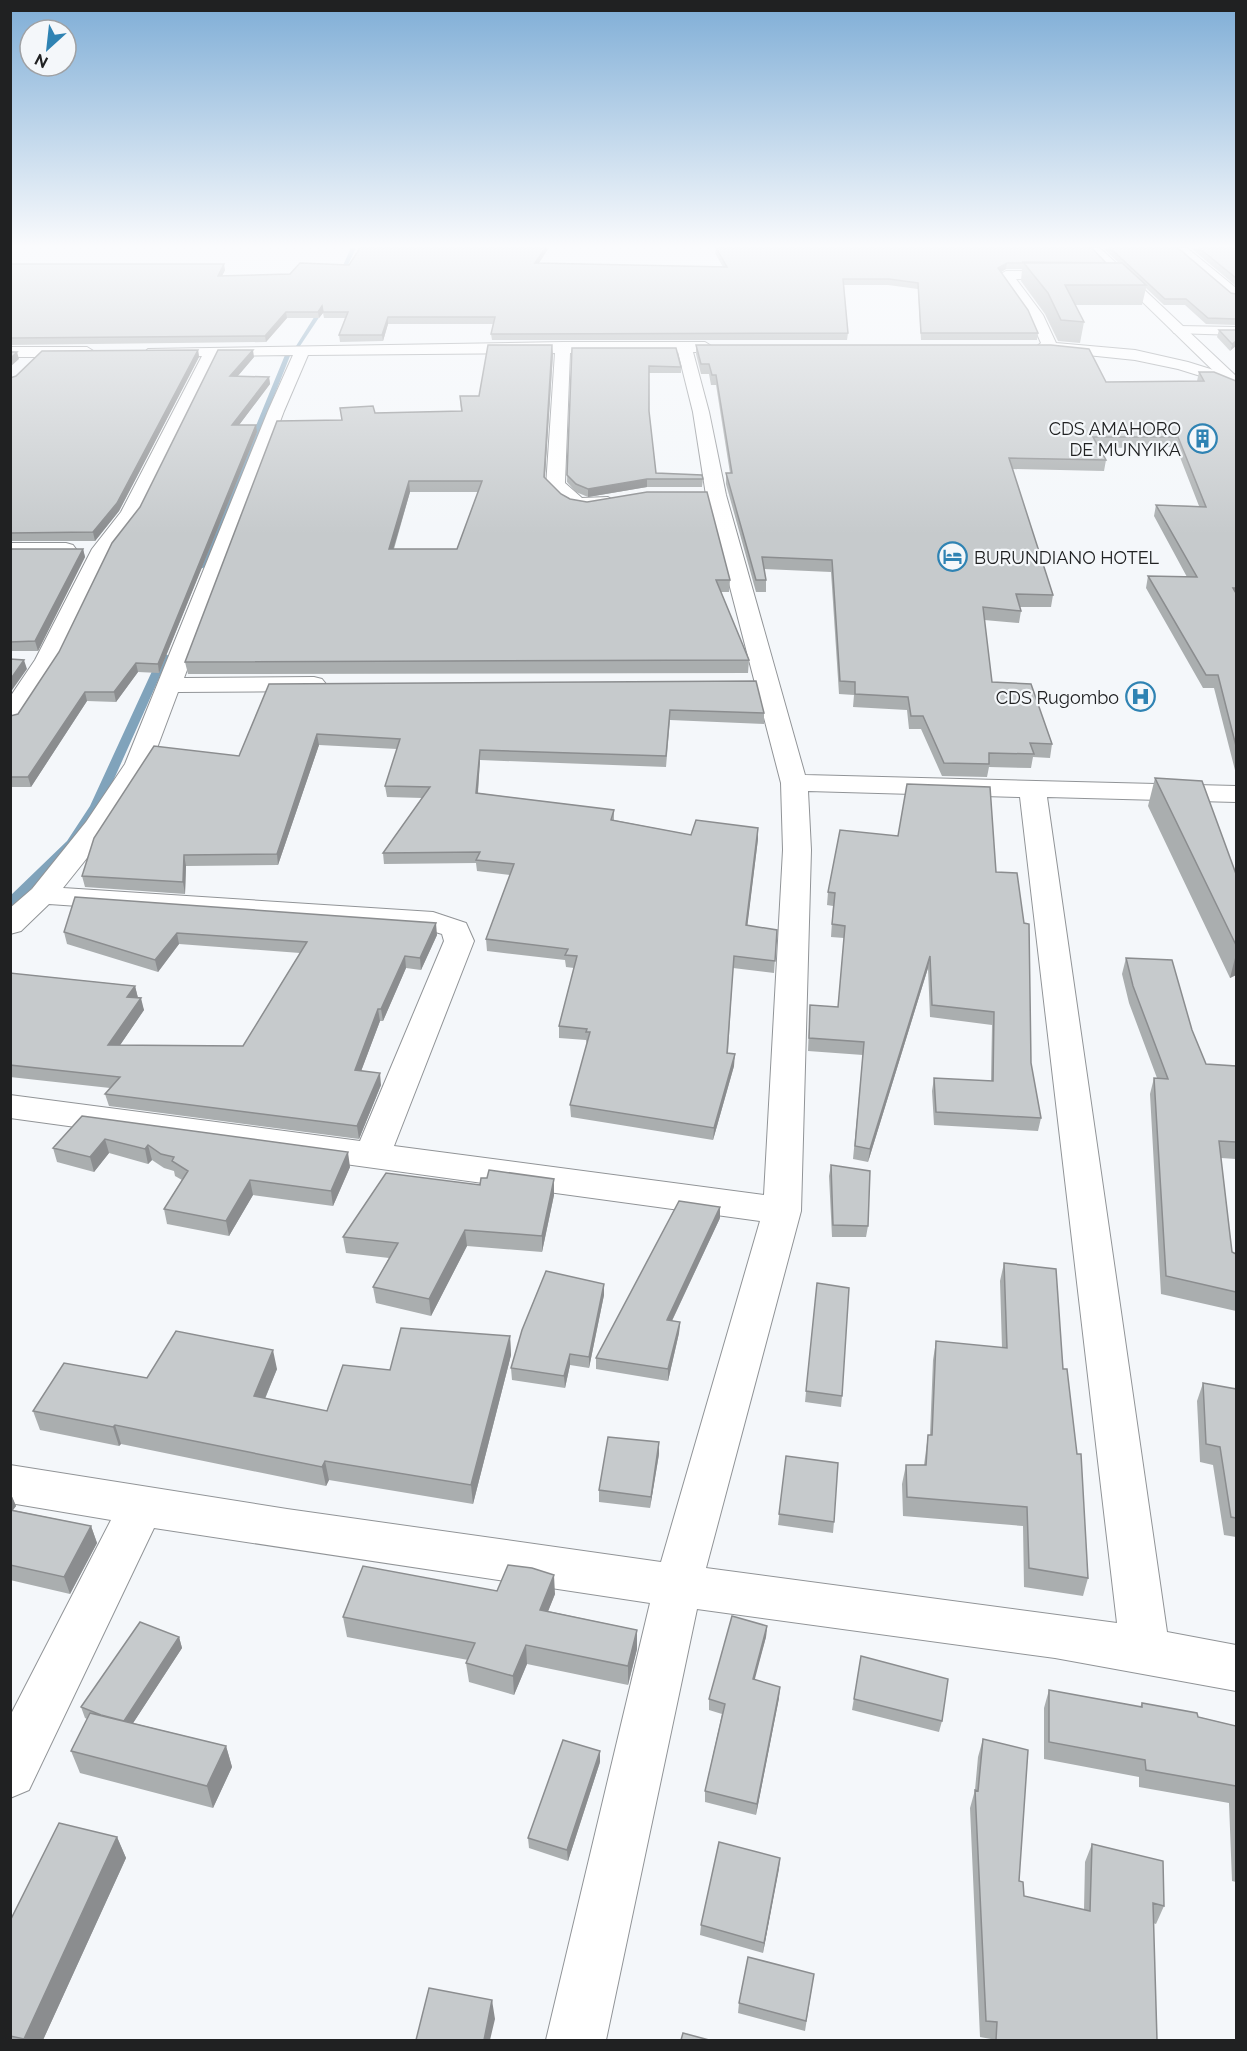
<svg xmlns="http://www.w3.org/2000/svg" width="1247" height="2051" font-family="Raleway,sans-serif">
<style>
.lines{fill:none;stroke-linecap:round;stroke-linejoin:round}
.stream{fill:#80a3bb;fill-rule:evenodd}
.minor-casing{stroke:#919497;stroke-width:2}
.major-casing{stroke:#919497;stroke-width:2}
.minor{fill:#fff;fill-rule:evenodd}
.major{fill:#fff;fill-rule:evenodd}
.wall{fill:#aaaeaf;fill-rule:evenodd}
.shaded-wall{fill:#8b8d8f}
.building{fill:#c6cacc;stroke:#8b8d8f;stroke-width:1.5;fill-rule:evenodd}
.labels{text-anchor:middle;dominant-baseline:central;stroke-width:4.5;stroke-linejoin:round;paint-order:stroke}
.far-poi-label{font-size:18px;fill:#202122;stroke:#f4f7fa;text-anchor:end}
</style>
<rect width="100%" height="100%" fill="#f4f7fa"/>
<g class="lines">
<path class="stream" d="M351,248H356L340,282L335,283Z
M323,303L328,304L300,346H296Z
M285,355L290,356L206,567L199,569L198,567Z
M164,653L169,656L102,806L75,845L14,906L10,907V896L67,841L90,806L159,656Z"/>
<defs>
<path id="minor" d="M1173,248H1187L1236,288V299L1231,298Z
M1006,271H1065L1072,275L1065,279H1016L1043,315L1056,343L1135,350L1188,362L1236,377V387L1178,369L1135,360L1039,350L1036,347L1041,343L1029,315L999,275Z
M1179,326L1236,327V335L1174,333L1172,330L1174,327Z
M563,342H705L713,347L705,352H693L709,412L726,495L805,775L1236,786V802L1047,797L1167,1632L1236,1645V1691L1055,1658L697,1609L606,2040H546L650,1603L154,1528L29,1790L10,1798V1716L111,1520L10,1503V1465L287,1509L661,1562L760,1221L10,1118V1095L360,1141L444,941L442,934L429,930L49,904L21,931L10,934V908L32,889L86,822L125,764L268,411L293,355L218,356L140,514L112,550L59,660L19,722L10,724V697L35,660L92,549L121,512L202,356L153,357L148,355L145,352L148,349ZM678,352L693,412L706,495L781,783L783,850L764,1195L394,1146L474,941L466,923L433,912L63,888L107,833L151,764L178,692L314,691L322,689L326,684L322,679L314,677L184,678L284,411L308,355L555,353L546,486C562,509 588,514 615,507L618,503L608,497L582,498L565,483L570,353ZM808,791L1020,797L1117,1623L706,1568L801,1211L811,850Z
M10,347H87L95,352L87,357H10Z
M10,543H66L73,545L76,549L73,553L66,555H10Z"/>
<path id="major" d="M1087,248H1100L1236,376V389L1230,387Z"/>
</defs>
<use href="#minor" class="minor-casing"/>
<use href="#major" class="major-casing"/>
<use href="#minor" class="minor"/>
<use href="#major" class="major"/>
</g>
<path class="wall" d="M716,248H1092L1106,263H1119L1103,248H1178L1231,293L1236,294V325L1206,324L1185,305H1164L1146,288L1142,305H1075L1084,322L1080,343L1058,341L1045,314L1021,281L1022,269H1006L1000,272L1038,333L1037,340H921L918,289L888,285H844L848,333L847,340H492L491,334L493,324H388L383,341L340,342L339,335L345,318H324L323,313L319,318H287L266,342L10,345V264L225,270L222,276L290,274L349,265L548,249L539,263L723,267L715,253Z
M1191,248H1236V286Z
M1219,330H1236L1230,351L1217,337Z
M696,345L1106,382L1197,381L1199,372L1236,381V774L1214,688H1203L1146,588L1148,576L1187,577L1154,516L1156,505L1199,506L1176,447L1099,448L1106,460L1104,471L1012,469L1053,595L1051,607H1020L1021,611L1019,623L984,620L992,682L1052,744L1050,758L1033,757L1031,768L989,767L987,777L942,776L921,729H909L907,710L853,707L854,695L839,694L831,572L764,569L766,580V592H756L726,484V473H730L716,385H711L709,374H701L696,354Z
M572,348L681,367V373H649V411L656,473L703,479L702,487H647L588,497L576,492L567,482Z
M198,350L199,357L119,511L95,541H10V378Z
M218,350L254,357L237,377H269L270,384L239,425L257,432L159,673L138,672L116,702L87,701L31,787H10V716L18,714L59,652L140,507Z
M553,354L545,478L561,494L730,580L729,592H721L749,660L748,673L188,674L185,662L342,420L340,408L375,413L461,411L460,396H479ZM410,492H478L457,549H394Z
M10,549H83L85,557L38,651H10Z
M269,684L764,713V724L670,720L666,767L480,760L478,793L614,810V820L691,835L758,839L747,926L777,930L774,973L733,968L728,1053L734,1066L713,1140L571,1117L570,1105L587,1044L586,1040L559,1038V1026L574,968L566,967L565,960L487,951L486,939L510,875L477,871L476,863L384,864L383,853L422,798L387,797L385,786L397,749L319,745L278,865L186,866L185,894L85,887L82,876L239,756Z
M1155,778L1236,874V975L1230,978L1148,806Z
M996,872L1041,1118L1038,1131L934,1125L932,1091L934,1078L991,1081L992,1025L930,1017L928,968L868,1162L853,1159L863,1055L808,1051L810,1005L838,1007L844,938L831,937L833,906L827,905L828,892Z
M64,932L437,935L421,970L406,968L383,1021H380L361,1071L381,1085L359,1139L109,1106L105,1094L110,1088L10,1077V973L135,986L138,998L144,1010L120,1045L243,1046L300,953L179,944L158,972L67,944Z
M1126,958L1192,1030L1206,1064L1236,1066V1159L1221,1158L1232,1252L1236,1254V1311L1161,1294L1150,1094L1154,1078H1157L1129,1003L1122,974Z
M82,1116L350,1167L333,1206L253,1195L229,1236L167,1224L164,1209L182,1180L175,1176L174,1171L164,1168L152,1160L148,1164L109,1153L94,1172L57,1162L53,1148Z
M831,1165L868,1226L866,1237H832L829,1176Z
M554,1195L542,1252L467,1246L431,1316L376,1303L373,1287L389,1258L346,1253L343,1237Z
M720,1218L672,1321L680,1322L679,1333L668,1381L596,1369V1358Z
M1004,1263L1063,1369L1088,1578L1083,1596L1024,1587L1023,1526L903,1516L902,1484L906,1465H924L928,1435H930L933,1360L936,1341L1002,1348L1000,1281Z
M817,1283L842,1396L841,1407L805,1402Z
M604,1284V1295L589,1368L570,1365L565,1388L512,1380L511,1368Z
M510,1336L511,1355L473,1504L329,1480L326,1486L121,1444L119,1446L40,1430L33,1411L147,1378L277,1369L265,1399L327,1411L390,1370Z
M1203,1383L1236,1389V1537L1224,1535L1213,1465L1200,1462L1197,1401Z
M659,1454L650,1508L599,1502V1490Z
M786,1456L834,1522L833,1533L778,1525Z
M10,1492L16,1506L13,1510L91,1526L97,1543L70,1594L10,1580Z
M497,1591L555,1594L548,1611L637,1630V1649L628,1685L527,1664L514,1695L469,1682L466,1663L468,1660L347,1637L343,1617Z
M767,1626L766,1637L754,1679L779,1698L756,1815L705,1802V1791L722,1714L709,1710V1699Z
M179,1637L182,1648L133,1723L226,1746L232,1767L213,1808L80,1773L71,1751L87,1719L85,1718L81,1707Z
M861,1656L942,1721L939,1732L852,1710Z
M1049,1690L1140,1707L1142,1703L1236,1726V1882L1232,1881L1229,1803L1139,1787V1777L1044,1759V1708Z
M983,1739L1019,1881L1024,1896L1084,1910L1085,1862L1092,1844L1164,1906L1156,1924L1153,1923L1157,2040H991V2039L980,2037L970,1808L975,1790L978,1757Z
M600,1762L568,1861L529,1848L528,1838Z
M117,1837L126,1858L43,2040H10V1921Z
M780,1858L763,1953L700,1935L701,1925Z
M814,1974L805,2031L738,2013L739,2003Z"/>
<path class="shaded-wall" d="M545,248H548V249L535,269V263Z
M1007,263L1006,269L997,275L998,268Z
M224,264L225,270L219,282L218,276Z
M322,306L323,313L319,318L318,312Z
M286,312L287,318L266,342L265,336Z
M388,317V324L383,341L382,335Z
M1236,341V346L1230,351L1232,344Z
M552,345L553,354L544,488V477Z
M198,350L199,357L119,511L95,541L93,532Z
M253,350L254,357L231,384L230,376Z
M17,352L19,359L10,367V359Z
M269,377L270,384L233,433L232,425Z
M256,425L257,432L159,673L158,664Z
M647,479V487L588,497V489Z
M409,481L410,492L390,560L389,549Z
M83,549L85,557L38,651L35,641Z
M24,660L27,669L10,693V680Z
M136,663L138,672L116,702L114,692Z
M85,692L87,701L31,787L28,777Z
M317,734L319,745L278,865L277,854Z
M480,750V760L477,803L476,793Z
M758,828V839L746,937V925Z
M184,855L186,866L185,894L183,882Z
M436,923L437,935L421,970L420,958Z
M177,933L179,944L158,972L155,960Z
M1236,954V975L1230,978Z
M405,956L406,968L383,1021L381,1009Z
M930,956L928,968L868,1162L870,1149Z
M135,986L138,998L127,997Z
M141,998L144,1010L112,1057L108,1045Z
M378,1009L380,1021L357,1082L355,1070Z
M735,1054L734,1066L713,1140L714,1128Z
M380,1073L381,1085L359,1139L357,1126Z
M105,1139L109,1153L94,1172L90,1157Z
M148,1145L152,1160L148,1164L145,1149Z
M348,1152L350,1167L333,1206L331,1191Z
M554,1179V1195L542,1252V1236Z
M250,1180L253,1195L229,1236L226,1221Z
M720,1207V1218L667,1331V1320Z
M465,1230L467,1246L431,1316L429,1299Z
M604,1284V1295L589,1368V1357Z
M680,1322L679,1333L668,1381V1369Z
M510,1336L511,1355L473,1504L471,1485Z
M273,1350L277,1369L258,1415L254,1396Z
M570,1354V1365L565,1388L564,1376Z
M115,1425L121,1444L119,1446L113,1427Z
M659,1442V1454L650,1508L651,1497Z
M325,1461L329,1480L326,1486L322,1467Z
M10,1492L16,1506L10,1514Z
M91,1526L97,1543L70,1594L64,1577Z
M554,1575L555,1594L541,1629L540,1610Z
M767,1626L766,1637L752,1690L753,1679Z
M637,1630V1649L628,1685V1666Z
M179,1637L182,1648L126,1734L122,1724Z
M526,1645L527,1664L514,1695L513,1676Z
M780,1687L779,1698L756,1815L757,1804Z
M226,1746L232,1767L213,1808L207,1786Z
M600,1751V1762L568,1861L567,1850Z
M117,1837L126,1858L43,2040H25L24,2039Z
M780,1858L779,1869L763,1953L764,1943Z
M492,2000L495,2019L490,2040H484Z"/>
<path class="building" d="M360,248H545L535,263L727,267L716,248H1092L1106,263H1007L998,268L1028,310L1038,333H921L918,283L889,279H843L848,333L491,334L495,317H388L382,335H339L348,312H323L322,306L318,312H286L265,336L10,338V264H224L218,276L290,274L300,263L349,265Z
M1110,248H1178L1231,293L1236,294V319L1208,318L1186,299H1165Z
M1199,248H1236V278Z
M1023,262L1122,263L1146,285H1065L1084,322L1061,320L1048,293Z
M1219,330H1236V341L1232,344Z
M488,345H552L544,477L561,494L570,499L587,502L647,492H707L730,580H716L749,660L185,662L277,421L342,420L340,408L373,406L375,413L462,411L460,396H479ZM409,481H482L457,549H389Z
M696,345H1051L1089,349L1106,382L1204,381L1199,372H1214L1236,381V588H1233L1236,593V746L1218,675H1206L1148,576L1197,577L1156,505L1206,507L1178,437H1093L1106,460L1009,458L1053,595L1016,594L1021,611L983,607L992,682L1031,684L1052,744L1030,743L1034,754L989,753V764L944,763L923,716H911L908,697L855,694V682L840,681L832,560L762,557L766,580H756L726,473H732L716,375H712L709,364H701Z
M572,348H676L681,367L649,366V411L656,473L702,475L703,479H647L588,489L576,484L567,475Z
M198,350L117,503L93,532L10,533V378L16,376L42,351Z
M218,350H253L230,376L269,377L232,425H256L158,664L136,663L114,692H85L28,777H10V716L18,714L59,652L112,543L140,507Z
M10,352H17L10,359Z
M10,549H83L35,641L10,642Z
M10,659L24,660L10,680Z
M756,681L764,713L670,710L666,756L480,750L476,793L614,810L611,820L691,835L696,820L758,828L746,925L777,930L775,961L734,956L727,1053L735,1054L714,1128L570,1105L590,1032H586L587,1029L559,1026L577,956L565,955L568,949L486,939L514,864L476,860L480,852L383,853L430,787L385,786L400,739L317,734L277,854L184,855L183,882L82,876L94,838L154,746L239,756L269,684Z
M1155,778L1202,781L1236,874V945Z
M907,784L990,787L996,872L1017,873L1024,923L1029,924L1031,1063L1041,1118L936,1112L934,1078L993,1081L994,1012L932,1005L930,956L870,1149L855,1146L864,1042L809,1038L810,1005L838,1007L845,926L832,924L835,893L828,892L840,830L898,836Z
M75,897L436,923L420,958L405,956L381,1009H378L355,1070L380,1073L357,1126L105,1094L120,1077L10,1065V973L135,986L127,997L141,998L108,1045L243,1046L307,942L177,933L155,960L64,932Z
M1126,958L1172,960L1192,1030L1206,1064L1236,1066V1142L1219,1141L1232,1252L1236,1254V1292L1166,1276L1154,1078L1168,1079L1133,986Z
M82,1116L348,1152L331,1191L250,1180L226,1221L164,1209L188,1171L172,1161L174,1157L161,1154L148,1145L145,1149L105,1139L90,1157L53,1148Z
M831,1165L870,1171L868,1226L833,1225Z
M489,1170L554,1179L542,1236L465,1230L429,1299L373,1287L398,1243L343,1237L386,1173L480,1185L481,1178H487Z
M679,1201L720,1207L667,1320L680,1322L668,1369L596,1358Z
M1004,1263L1056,1269L1063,1369H1067L1077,1454H1081L1088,1578L1029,1568L1027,1507L907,1497L906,1465H926L928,1435H932L936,1341L1007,1348Z
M546,1271L604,1284L589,1357L570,1354L564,1376L511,1368L522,1330Z
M817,1283L849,1288L842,1396L806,1391Z
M401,1328L510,1336L471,1485L325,1461L322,1467L115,1425L113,1427L33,1411L64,1363L147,1378L176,1331L273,1350L254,1396L327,1411L343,1365L390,1370Z
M1203,1383L1236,1389V1518L1231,1517L1220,1447L1206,1444Z
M608,1437L659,1442L651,1497L599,1490Z
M786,1456L838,1463L834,1522L779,1514Z
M10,1510L91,1526L64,1577L10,1565Z
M508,1565L532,1568L554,1575L540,1610L637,1630L628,1666L526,1645L513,1676L466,1663L475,1643L343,1617L363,1566L497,1591Z
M732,1616L767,1626L753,1679L780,1687L757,1804L705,1791L725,1704L709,1699Z
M140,1622L179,1637L124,1721L101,1715L81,1707Z
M861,1656L948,1679L942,1721L854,1699Z
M1049,1690L1142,1707V1703L1197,1713L1198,1717L1236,1726V1786L1146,1770L1145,1760L1049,1742Z
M90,1713L226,1746L207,1786L71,1751Z
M983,1739L1028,1750L1019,1881L1023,1882L1024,1896L1090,1911L1092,1844L1163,1861L1164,1906L1153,1903L1157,2040H996L997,2022L986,2021L975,1790L978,1791Z
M563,1740L600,1751L567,1850L528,1838Z
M59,1823L117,1837L24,2039L10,2036V1921Z
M719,1842L780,1858L764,1943L701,1925Z
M748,1957L814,1974L806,2021L739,2003Z
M429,1988L492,2000L484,2040H416Z
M683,2033L709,2040H681Z"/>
<linearGradient id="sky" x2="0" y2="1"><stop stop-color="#7eadd6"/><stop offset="0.46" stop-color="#fafbfd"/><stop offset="1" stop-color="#fafbfd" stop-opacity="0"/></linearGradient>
<rect width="1247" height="535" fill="url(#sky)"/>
<defs>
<symbol id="building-ring" viewBox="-11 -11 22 22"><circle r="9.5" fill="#f4f7fa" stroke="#2f83b3" stroke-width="1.5"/><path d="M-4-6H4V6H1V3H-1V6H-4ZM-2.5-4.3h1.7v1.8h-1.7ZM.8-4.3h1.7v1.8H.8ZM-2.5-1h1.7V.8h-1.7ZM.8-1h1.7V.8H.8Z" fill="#2f83b3"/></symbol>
<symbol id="hotel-ring" viewBox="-11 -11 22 22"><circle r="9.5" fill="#f4f7fa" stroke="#2f83b3" stroke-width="1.5"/><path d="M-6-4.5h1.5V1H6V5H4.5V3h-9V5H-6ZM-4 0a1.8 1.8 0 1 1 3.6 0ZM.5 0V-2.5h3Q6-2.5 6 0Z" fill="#2f83b3"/></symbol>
<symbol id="hospital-ring" viewBox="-11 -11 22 22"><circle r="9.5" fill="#f4f7fa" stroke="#2f83b3" stroke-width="1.5"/><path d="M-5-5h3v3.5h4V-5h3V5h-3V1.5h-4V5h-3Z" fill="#2f83b3"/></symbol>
</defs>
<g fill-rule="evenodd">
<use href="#building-ring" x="1186" y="422" width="33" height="33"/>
<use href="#hotel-ring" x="936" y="540" width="33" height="33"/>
<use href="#hospital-ring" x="1124" y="680" width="33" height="33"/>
</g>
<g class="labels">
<g class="far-poi-label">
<text x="1181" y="428">CDS AMAHORO<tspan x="1181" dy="21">DE MUNYIKA</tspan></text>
<text x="974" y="557" text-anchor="start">BURUNDIANO HOTEL</text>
<text x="1119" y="697">CDS Rugombo</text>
</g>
</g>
<rect width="1247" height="2051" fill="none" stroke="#202122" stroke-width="24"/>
<g transform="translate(48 48) rotate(207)"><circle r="28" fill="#f4f7fa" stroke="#9fa1a4" stroke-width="1.5"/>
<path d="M0-4.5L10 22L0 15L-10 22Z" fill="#2f83b3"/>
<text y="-9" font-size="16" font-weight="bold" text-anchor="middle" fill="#202122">N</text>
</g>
</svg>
